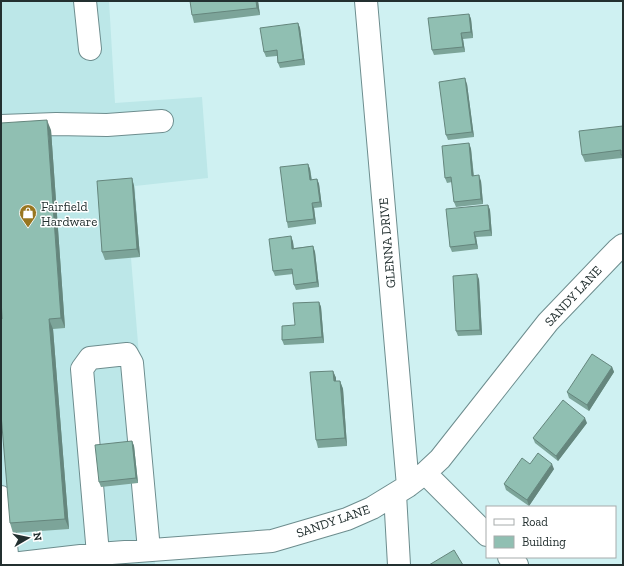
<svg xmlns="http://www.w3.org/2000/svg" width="624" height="566" font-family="'Zilla Slab',serif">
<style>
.built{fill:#bce7e8}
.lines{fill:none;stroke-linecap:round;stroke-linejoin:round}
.minor-casing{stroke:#6d8d8e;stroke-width:24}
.minor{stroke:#fff;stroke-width:22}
.wall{fill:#7ca499}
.shaded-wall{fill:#65867d}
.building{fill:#90bfb2;stroke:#65867d}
.labels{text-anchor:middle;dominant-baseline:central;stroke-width:3;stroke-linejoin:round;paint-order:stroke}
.poi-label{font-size:13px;fill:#233030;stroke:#fff;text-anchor:start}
.street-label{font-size:13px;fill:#233030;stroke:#fff}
</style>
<rect width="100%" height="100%" fill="#cff1f2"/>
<path class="built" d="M1,1H109L115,103L202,97L208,178L135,186L140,257L131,258L154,538L155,565H1Z"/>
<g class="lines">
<defs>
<path id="minor" d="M85,1L90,49
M366,1L408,486
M1,126L56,124L107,125L162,121
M425,473L487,535
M395,494L399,565
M1,497L8,564
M98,554L82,369L90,358L127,354L132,363L149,550
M509,557L517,565
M3,565L98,554L272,541L347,519L372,508L408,486L425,473L440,459L548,322L617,250L623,245"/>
</defs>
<use href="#minor" class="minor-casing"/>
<use href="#minor" class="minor"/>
</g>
<path class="wall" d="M258,1L260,15L194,23L192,15Z
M277,1H288L278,2Z
M469,14L471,19L473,38L463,39L465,52L434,55L432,50Z
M298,23L300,28L305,65L280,68L278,63L277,56L266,57L264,52Z
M467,84L474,137L448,140L446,135Z
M623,126V161L622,158L585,162L582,155Z
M51,130L65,328L53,329L69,529L13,533L10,523Z
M469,143L471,149L474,176L481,181L483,204L456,207L454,202L452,182L447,183L445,178Z
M308,164L310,169L312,180L317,179L319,184L322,207L314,208L316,224L288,228L287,222Z
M132,178L134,186L140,257L105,260L102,252Z
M488,205L490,210L492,236L476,237L478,249L452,252L450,247Z
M291,236L293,242L294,248L313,246L315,252L319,287L296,290L294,285L293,274L275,276L273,271Z
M479,279L482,335L458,336L456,331Z
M319,302L321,307L324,343L284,345L282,340L295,325Z
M612,367L614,372L589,411L569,398L567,392Z
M333,371L336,378V381H340L343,389L347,446L318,448L316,440Z
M587,423L558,461L535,443L533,438Z
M132,441L134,446L138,483L101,487L99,482Z
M530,464L554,469L529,506L506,490L504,484Z"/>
<path class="shaded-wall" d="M256,1H258L260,15L257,8Z
M469,14L471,19L473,38L471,32Z
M298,23L300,28L305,65L303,59Z
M461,33L463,39L465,52L463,47Z
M465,78L467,84L474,137L472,132Z
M47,120L51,130L65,328L61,318Z
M469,143L471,149L474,182L472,176Z
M308,164L310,169L312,185L310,180Z
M479,175L481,181L483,204L481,199Z
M132,178L134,186L140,257L137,249Z
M317,179L319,184L322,207L320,202Z
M312,203L314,208L316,224L314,219Z
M488,205L490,210L492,236L490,230Z
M474,232L476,237L478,249L476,244Z
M291,236L293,242L294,254L292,249Z
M313,246L315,252L319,287L317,282Z
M477,274L479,279L482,335L480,330Z
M319,302L321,307L324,343L322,337Z
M49,319L53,329L69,529L65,519Z
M612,367L614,372L589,411L587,405Z
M333,371L336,378V389L334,381Z
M340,381L343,389L347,446L345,438Z
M585,418L587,423L558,461L556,456Z
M132,441L134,446L138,483L136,478Z
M552,464L554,469L529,506L527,500Z"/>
<path class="building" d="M190,1H256L257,8L192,15Z
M469,14L471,32L461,33L463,47L432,50L428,18Z
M298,23L303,59L278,63L277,50L264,52L260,28Z
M465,78L472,132L446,135L439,82Z
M47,120L61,318L49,319L65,519L10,523L1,414V319H2L1,297V123Z
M623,126V155H621V150L582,155L579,131Z
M469,143L472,176L479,175L481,199L454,202L451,177L445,178L442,146Z
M308,164L310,180L317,179L320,202L312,203L314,219L287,222L280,167Z
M132,178L137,249L102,252L97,181Z
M488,205L490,230L474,232L476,244L450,247L446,209Z
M291,236L292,249L313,246L317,282L294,285L292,269L273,271L269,239Z
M477,274L480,330L456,331L453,276Z
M319,302L322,337L282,340V326L295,325L293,303Z
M592,354L612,367L587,405L567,392Z
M333,371L334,381H340L345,438L316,440L310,372Z
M563,400L585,418L556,456L533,438Z
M132,441L136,478L99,482L95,445Z
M538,453L552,464L527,500L504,484L522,458L530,464Z
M454,550L463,565H429Z"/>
<defs>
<symbol id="shop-pin" viewBox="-11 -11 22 30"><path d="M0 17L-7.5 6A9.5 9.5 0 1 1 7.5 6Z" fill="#98761f" stroke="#fff"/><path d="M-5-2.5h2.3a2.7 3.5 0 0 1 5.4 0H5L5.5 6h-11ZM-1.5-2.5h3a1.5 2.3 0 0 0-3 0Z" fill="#fff"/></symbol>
</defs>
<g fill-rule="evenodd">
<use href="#shop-pin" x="18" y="203" width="20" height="27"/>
</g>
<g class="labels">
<g class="poi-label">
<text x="41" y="206">Fairfield<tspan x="41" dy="15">Hardware</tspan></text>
</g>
<g class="street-label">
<text transform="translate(387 243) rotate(-95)">GLENNA DRIVE</text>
<text transform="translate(573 296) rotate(-47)">SANDY LANE</text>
<text transform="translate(333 521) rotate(-19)">SANDY LANE</text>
</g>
</g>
<rect width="624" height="566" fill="none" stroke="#233030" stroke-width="4"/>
<rect x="486" y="506" width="130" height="52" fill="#ffffff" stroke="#a7acac"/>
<rect x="494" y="519" width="20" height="6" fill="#ffffff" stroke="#a7acac"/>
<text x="522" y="526" font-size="12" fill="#233030">Road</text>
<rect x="494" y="536" width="20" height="12" fill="#90bfb2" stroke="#a7acac"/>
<text x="522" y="546" font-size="12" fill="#233030">Building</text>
<g transform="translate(28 538) rotate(81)" stroke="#ffffff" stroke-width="3" paint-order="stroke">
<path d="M0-3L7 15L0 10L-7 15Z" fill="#233030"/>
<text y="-6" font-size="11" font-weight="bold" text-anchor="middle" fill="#233030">N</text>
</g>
</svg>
